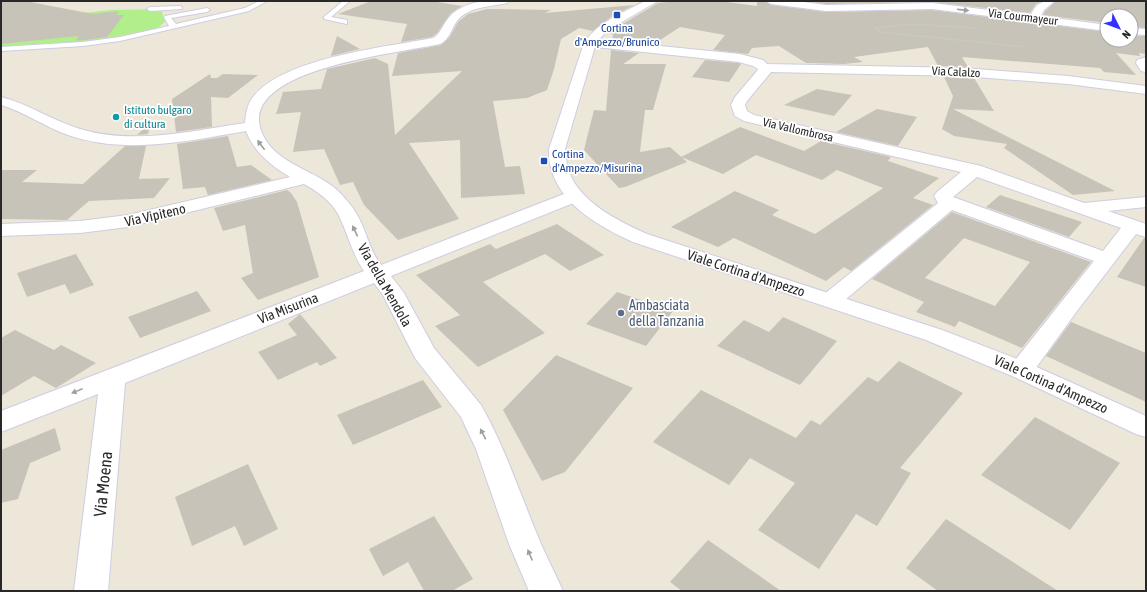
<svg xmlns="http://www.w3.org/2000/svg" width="1147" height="592" font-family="'Asap Condensed',sans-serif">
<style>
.pitch{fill:#b1ef8b}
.building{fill:#c7c3b8;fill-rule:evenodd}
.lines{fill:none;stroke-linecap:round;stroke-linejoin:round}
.lane-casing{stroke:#cecde2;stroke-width:2}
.street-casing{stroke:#cecde2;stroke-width:2}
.secondary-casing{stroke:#cecde2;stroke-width:2}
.path{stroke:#cbcbcb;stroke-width:1.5;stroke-dasharray:1.5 1;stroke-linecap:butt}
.lane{fill:#fff;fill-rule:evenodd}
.street{fill:#fff;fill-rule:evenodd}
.secondary{fill:#fff;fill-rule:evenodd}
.oneway{fill:#9e9e9e}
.transit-dot{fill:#1a4fb4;stroke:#fff;stroke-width:1.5}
.culture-dot{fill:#0f9aa8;stroke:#fff;stroke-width:1.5}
.service-dot{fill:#5c6f8a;stroke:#fff;stroke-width:1.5}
.labels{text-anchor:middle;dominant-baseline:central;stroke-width:3.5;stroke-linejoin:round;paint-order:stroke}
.far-street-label{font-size:12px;fill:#282828;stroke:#fff}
.far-transit-label{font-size:12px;fill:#164399;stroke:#fff}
.far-culture-label{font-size:12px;fill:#0d838f;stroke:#fff;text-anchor:start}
.street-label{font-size:14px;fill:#282828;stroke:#fff}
.service-label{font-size:14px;fill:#4e5e75;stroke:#fff;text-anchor:start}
.near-street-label{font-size:17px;fill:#282828;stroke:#fff}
</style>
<rect width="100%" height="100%" fill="#ece7d8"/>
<path class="pitch" d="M161,9L165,22L155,30L96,40L1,50V22L111,10Z"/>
<path class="building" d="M1,1H25L93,14L119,11L117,15H124L107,37L76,41L78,36L1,44Z
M371,1H431L462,6L451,13L437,33L432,37L401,42L407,24L338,14Z
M677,1H719L757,6V1H765L771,5L826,12L932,10L1107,32V40H1131V36H1146V54L1139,53L1140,56L1116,53L1136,75L1104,72L1100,68L962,57L968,67L938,66L928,47L854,57L863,62L844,64L806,63L779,46L752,48L748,54L713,50L725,35L680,27L654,44L612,40L613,34L607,33L658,3Z
M807,1H1042L1036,4L1030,13L932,2L826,4Z
M1056,1H1146V28L1131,27V16H1107V23L1043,15L1045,11Z
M634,5L611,17L593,31L579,28L561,39L554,69L547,90L527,98L493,101L505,167L520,166L525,194L461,198L460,140L409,143L459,219L398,240L364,205L353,182L340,185L324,149L293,152L301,112L276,114L283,92L321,89L327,69L375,58L388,64L395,135L462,71L392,76L398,53L441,45L449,38L458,22L468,14L487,9L551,10L545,13Z
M337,36L360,49L331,56Z
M611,50L639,53L623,64H666L653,110H645L640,152L670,147L687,162L625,187L619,188L584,150L594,110L606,111Z
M705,60L739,63L741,64L729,82L692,77Z
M210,74L211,78H217L223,74L258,75L228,98L211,97L212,127L176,132L172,99Z
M944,77L974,78L994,111L953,109L1115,191L1073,195L1004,148L1007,144L954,136L942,129L953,96Z
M817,89L852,95L834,116L784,105Z
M877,109L917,117L898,146L836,132Z
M151,122L148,134L137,135Z
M740,127L804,151L821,141L891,157L888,161L939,178L913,198L933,205L851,271L844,267L826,281L734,238L718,247L671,227L735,191L779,210L772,215L815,234L883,188L837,170L822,180L756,155L723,174L681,157Z
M228,136L237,167L251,165L272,180L208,195L205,187L183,189L177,144Z
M125,146H146L139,179L170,178L154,198L89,201L67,220L1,219V170H37L22,182L83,184Z
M287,190L291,193L297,202L319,277L258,300L241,278L253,273L245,225L223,231L214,208Z
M1000,195L1082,222L1069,237L986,207Z
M952,212L1091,262L1022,348L959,321L955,327L916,312L924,302L872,279ZM964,238L1030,262L995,306L925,278Z
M557,224L604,255L570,271L545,254L483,282L545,333L478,367L435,326L460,315L416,275L490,244L496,249Z
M1144,238H1146V287L1117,277Z
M76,254L94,285L70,294L65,284L27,297L17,273Z
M197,291L211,311L140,338L128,317Z
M617,292L673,311L646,346L586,324Z
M300,314L337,358L320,366L317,362L278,380L258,352L297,335L288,324Z
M783,317L837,341L800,385L717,346L744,320L769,332Z
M1071,322L1146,353V402L1046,356Z
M15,330L54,350L61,345L96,363L56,388L34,376L1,396V338Z
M556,355L633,388L565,472L542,481L503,410Z
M899,361L963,393L900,468L911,473L877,526L856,514L819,569L758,530L795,483L750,458L729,485L653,442L701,390L796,438L811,420L820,425L868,377L878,382Z
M423,380L442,407L353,445L337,415Z
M1035,417L1120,463L1070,530L981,475Z
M55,428L61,450L30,463L18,499L1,503V450Z
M248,464L278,529L244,546L235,526L192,546L175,497Z
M434,516L473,579L452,591H424L408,562L383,576L369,549Z
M946,519L1058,591H938L906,568Z
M708,540L781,591H682L670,582Z"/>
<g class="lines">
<defs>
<path id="lane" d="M259,1H267L249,11L120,41L83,46L1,51V47L83,42L120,37L169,26L164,17L165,16L207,8L210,10L207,12L171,18L176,24L245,8Z
M343,1H350L331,17L347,20V24L324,19V17Z
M180,6L182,7V9L150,11L147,9L150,7Z"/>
<path id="street" d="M483,1H508L507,3C490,7 469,6 457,21C451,29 450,39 440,44C403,53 224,69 265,139C281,167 323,172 343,196C347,201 353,207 356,213C366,229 369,250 381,265L569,192L575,191L581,192L584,196L581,200L391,276L404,293L434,348L481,405C506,449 521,497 541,544C548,560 556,575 563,591H529L509,544L476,449L461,417L415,358L383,295L374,283L125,383L108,591H74L98,394L1,432V411L364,271C352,254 348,233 338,214C331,201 317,191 304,184L128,227L80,233L1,236V224L80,221L128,215L290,177C271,166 254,152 246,131C188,141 125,155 68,135C45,127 25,112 1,105V97C29,104 53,121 80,129C133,145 192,131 245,123C246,113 247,105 253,97C283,58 385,47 433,38C439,35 441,29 445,23C453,9 467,4 483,1Z
M766,1H796L826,5L932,3L1031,15C1036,3 1042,1 1055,1L1044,10L1041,16L1107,25V31L932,9L826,11L771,4Z
M1131,28L1146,29V35L1131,34Z
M590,39L740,54L763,60L767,64L963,68L1068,76L1146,86V94L1068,84L963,76L771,72L747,101L745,105L747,111L754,115L981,166L1084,203L1146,197V207L1108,211L1146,224V237L1136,234L1077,311L1030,376L1021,379L1012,376L1009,370L1012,364L1094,261L952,210L839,305L831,307L823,305L820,300L823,295L938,203L934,196L937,192L961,172L744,121L735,116L731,105L735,97L757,71L758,69L753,66L739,62L586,46L584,43L586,40ZM977,177L1121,228L1103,251L953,197Z
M1146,57V72L1141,71L1136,63L1137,60Z"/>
<path id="secondary" d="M645,1H658L613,27L605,33L596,43L565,149C566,154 566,160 567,165C575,200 616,220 647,234L942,330L1030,364L1146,416V437L1136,434L1012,376L926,340L633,242C600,227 558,204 550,164C549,160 549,154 549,149L584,43C599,21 623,13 645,1Z"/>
</defs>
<use href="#lane" class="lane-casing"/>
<use href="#street" class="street-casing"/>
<use href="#secondary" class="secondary-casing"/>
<path class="path" d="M974,28L912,24L876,28L880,32L1026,47"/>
<use href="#lane" class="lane"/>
<use href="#street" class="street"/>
<use href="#secondary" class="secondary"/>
</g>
<defs><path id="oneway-solid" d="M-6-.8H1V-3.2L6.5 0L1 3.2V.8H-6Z"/></defs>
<g class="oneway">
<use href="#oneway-solid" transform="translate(963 10) rotate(7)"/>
<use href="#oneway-solid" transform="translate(261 145) rotate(-127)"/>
<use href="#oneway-solid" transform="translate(355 231) rotate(-115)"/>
<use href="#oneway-solid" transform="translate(77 391) rotate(158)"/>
<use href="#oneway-solid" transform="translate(483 434) rotate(-117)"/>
<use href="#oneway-solid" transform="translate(530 555) rotate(-113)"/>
</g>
<g class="transit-dot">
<rect x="613" y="11" width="8" height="8" rx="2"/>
<rect x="540" y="157" width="8" height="8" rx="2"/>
</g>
<circle class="culture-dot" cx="116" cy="117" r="4"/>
<circle class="service-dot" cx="621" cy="313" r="4"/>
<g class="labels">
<g class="far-street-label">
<text transform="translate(1023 17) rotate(7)">Via Courmayeur</text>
<text transform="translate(956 72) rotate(3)">Via Calalzo</text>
<text transform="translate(798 130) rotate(13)">Via Vallombrosa</text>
</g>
<g class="far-transit-label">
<text x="617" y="28">Cortina<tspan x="617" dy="14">d'Ampezzo/Brunico</tspan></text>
<text x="552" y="154" text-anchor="start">Cortina<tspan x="552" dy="14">d'Ampezzo/Misurina</tspan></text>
</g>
<g class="far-culture-label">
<text x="124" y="110">Istituto bulgaro<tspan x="124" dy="14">di cultura</tspan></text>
</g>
<g class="street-label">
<text transform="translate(155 215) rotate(-13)">Via Vipiteno</text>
<text transform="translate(746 273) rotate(18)">Viale Cortina d'Ampezzo</text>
<text transform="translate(385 285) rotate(60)">Via della Mendola</text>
<text transform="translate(288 308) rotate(-21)">Via Misurina</text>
<text transform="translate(1051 384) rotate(24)">Viale Cortina d'Ampezzo</text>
</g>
<g class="service-label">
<text x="629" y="305">Ambasciata<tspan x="629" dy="16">della Tanzania</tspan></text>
</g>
<g class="near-street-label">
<text transform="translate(103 484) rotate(-84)">Via Moena</text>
</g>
</g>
<rect width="1147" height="592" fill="none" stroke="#282828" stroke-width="4"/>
<g transform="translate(1119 28) rotate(132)"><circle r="19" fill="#ffffff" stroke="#a9a9a9"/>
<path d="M0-3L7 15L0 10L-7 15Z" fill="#3432ff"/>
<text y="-6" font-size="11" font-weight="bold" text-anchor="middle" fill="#282828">N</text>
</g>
</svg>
